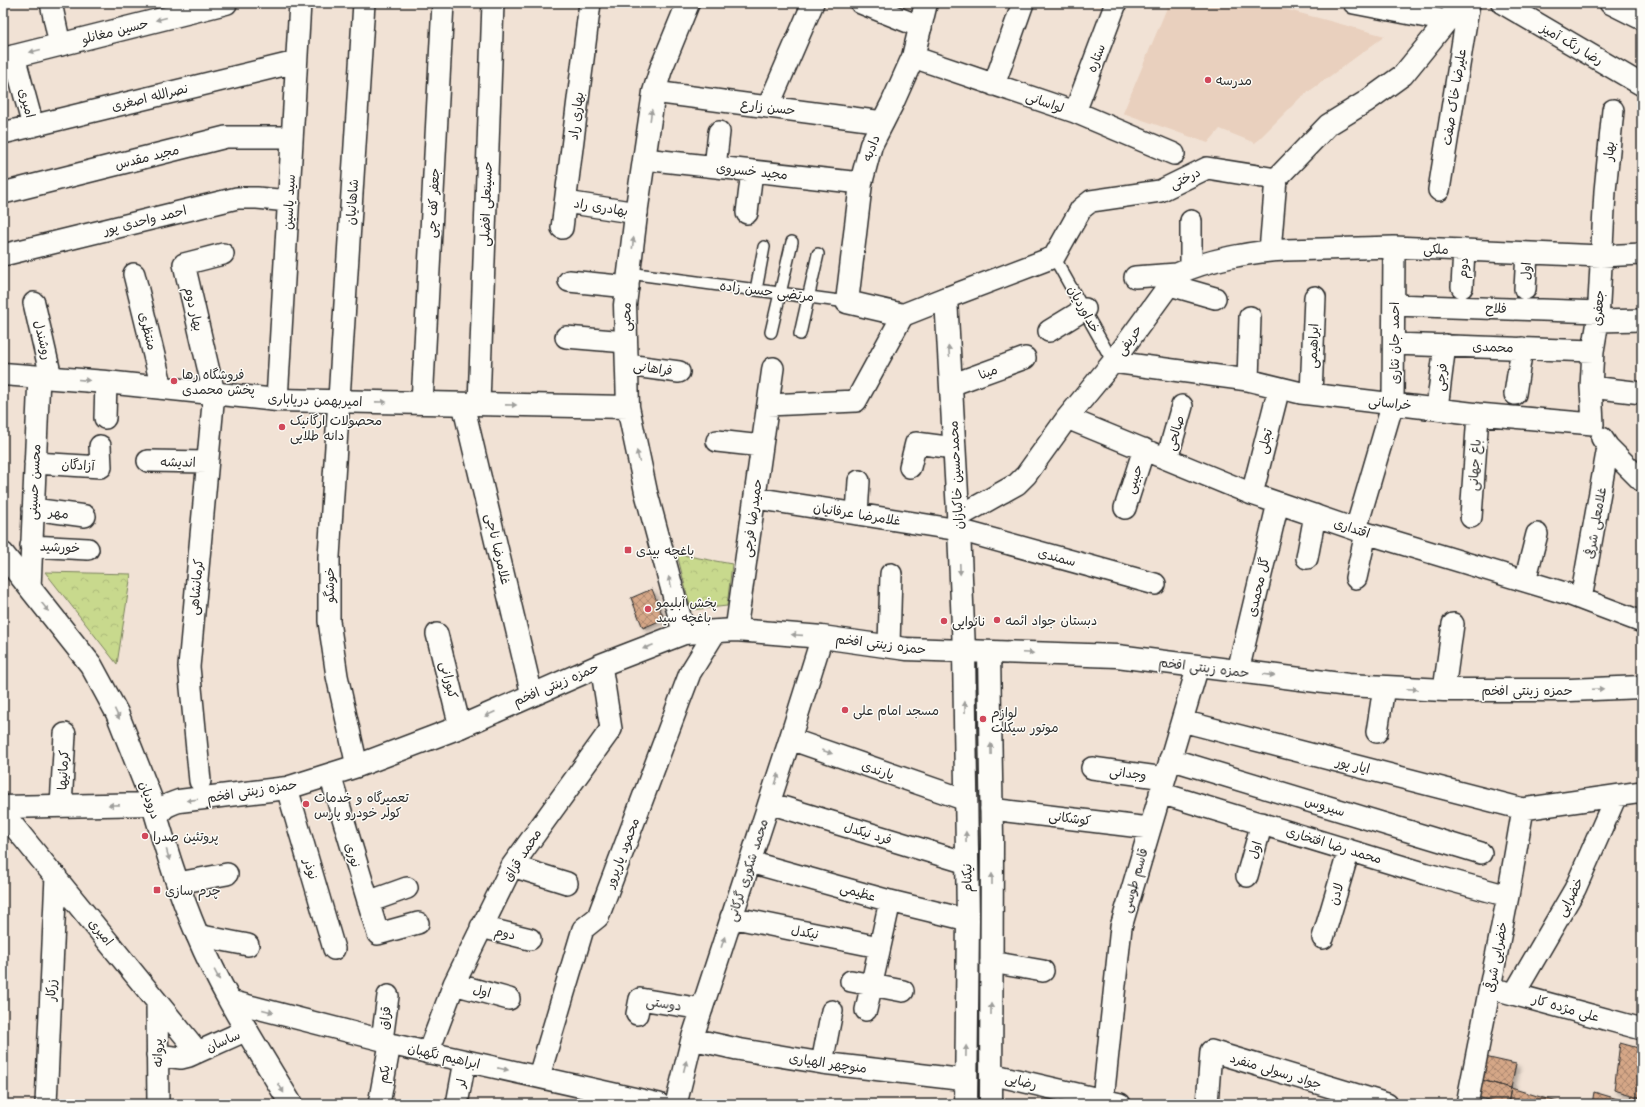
<svg xmlns="http://www.w3.org/2000/svg" width="1645" height="1107" font-family="'Comic Neue','Playpen Sans Arabic',sans-serif">
<style>
.built{fill:#e9d0be}
.forest{fill:url(#forest-crowns);stroke:#7a825c}
.building{fill:url(#building-cross-hatch);stroke:#2b2b2b;filter:url(#shadow)}
.lines{fill:none;stroke-linecap:round;stroke-linejoin:round}
.service-casing{stroke:#2b2b2b;stroke-width:14}
.minor-casing{stroke:#2b2b2b;stroke-width:24}
.tertiary-casing{stroke:#2b2b2b;stroke-width:25}
.secondary-casing{stroke:#2b2b2b;stroke-width:25}
.service{stroke:#fdfcf7;stroke-width:11}
.minor{stroke:#fdfcf7;stroke-width:21}
.tertiary{stroke:#fdfcf7;stroke-width:22}
.secondary{stroke:#fdfcf7;stroke-width:22}
.oneway{fill:#9e9e9b}
.poi-dot{fill:#d1495b;stroke:#fdfcf7;stroke-width:1.5}
.labels{text-anchor:middle;dominant-baseline:central;stroke-width:3;stroke-linejoin:round;paint-order:stroke}
.street-label{font-size:13px;fill:#2b2b2b;stroke:#fdfcf7}
.poi-label{font-size:13px;fill:#2b2b2b;stroke:#fdfcf7;text-anchor:start}
</style>
<defs>
<pattern id="forest-crowns" width="20" height="18" patternUnits="userSpaceOnUse"><rect width="20" height="18" fill="#c8d98d"/><path d="M2 6a3 3 0 1 1 6 0M12 15a3 3 0 1 1 6 0" fill="none" stroke="#acba7a"/></pattern>
<pattern id="building-cross-hatch" width="8" height="8" patternUnits="userSpaceOnUse"><rect width="8" height="8" fill="#d5a787"/><path d="M0 0l8 8M0 8l8-8" fill="none" stroke="#ad886f"/></pattern>
<filter id="shadow"><feDropShadow dx="3.5" dy="3.5" stdDeviation="2" flood-color="#0004"/></filter>
</defs>
<rect width="100%" height="100%" fill="#f1e2d5"/>
<filter id="ink" filterUnits="userSpaceOnUse"><feTurbulence type="fractalNoise" baseFrequency=".025" numOctaves="2"/><feDisplacementMap in="SourceGraphic" scale="8" xChannelSelector="R" yChannelSelector="G"/><feConvolveMatrix kernelMatrix="1 2 1 2 8 2 1 2 1" color-interpolation-filters="sRGB"/></filter>
<g filter="url(#ink)">
<path class="built" d="M1169,3H1268L1281,8L1385,36L1300,98L1255,143L1220,129L1208,143L1123,113Z"/>
<path class="forest" d="M677,554L732,564L727,606L691,610Z
M45,572L131,574L117,664Z"/>
<path class="building" d="M652,589L664,619L643,628L631,598Z
M1620,1043L1642,1049V1098L1614,1090Z
M1485,1057L1516,1064L1511,1088L1478,1079Z
M1478,1079L1511,1088L1508,1104H1500L1475,1096Z
M1511,1088L1557,1102V1104H1508Z
M1594,1092L1621,1100L1620,1104H1592Z
M1632,1095L1642,1098V1104H1630Z"/>
<g class="lines">
<defs>
<path id="service" d="M1054,257L1113,362
M629,273L847,302
M756,290L764,247
M771,332L792,242
M800,334L818,254"/>
<path id="minor" d="M51,3L60,45
M861,3L921,27
M1354,3L1447,21
M1502,3L1642,85
M1610,3L1642,19
M14,56L33,126
M913,57L1075,112L1174,154
M994,85L1023,3
M654,92L883,122
M768,107L813,3
M1075,112L1116,3
M3,133L296,62
M644,159L861,183
M715,167L719,132
M1439,190L1469,3
M3,193L226,137H292
M566,202L637,213
M747,213L752,171
M562,228L590,3
M1270,251L1276,179
M3,255L237,198H257L289,201
M1191,267V221
M134,274L162,388
M1135,277L1177,274
M569,281L628,287
M1170,285L1215,298
M1462,287L1464,250
M1525,289L1527,253
M946,298L1054,257L1081,209L1091,201L1160,191L1207,168L1276,179L1328,125L1367,101L1403,75L1447,21L1460,3
M34,303L51,377
M1394,305L1599,312
M1598,321L1642,320
M1049,331L1085,309
M566,337L626,342
M1394,344L1593,351
M1113,362L1248,380L1301,393L1478,414L1593,424
M627,365L679,372
M1248,380L1250,317
M951,385L1025,358
M1591,387L1642,393
M1311,394L1315,297
M1515,394L1522,348
M277,400L300,3
M422,403L443,3
M463,404L532,695
M479,404L493,3
M768,405L856,401L903,315
M1437,408L1445,345
M105,418L106,382
M1067,418L1252,494L1366,533L1568,594L1642,622
M1593,424L1591,387L1593,351L1598,321L1605,191L1613,110
M1602,438L1608,447L1642,481
M717,441L762,446
M1167,459L1182,406
M148,461L207,462
M35,463L101,467L100,446
M910,467L916,443L954,448
M1252,494L1279,388
M755,498L959,530L1155,584
M1125,508L1144,449
M33,509L85,516
M857,514L859,481
M958,517L1017,484L1026,475L1067,418L1113,362L1177,274C1206,260 1254,251 1286,250L1394,247L1601,256L1642,254
M1471,517L1478,414
M1356,529L1393,403L1394,247
M31,546L88,549
M1307,558L1315,515
M1356,578L1366,533
M1525,581L1537,534
M30,588L39,376
M1581,599L1608,447
M736,630L773,368
M437,634L460,727
M889,645L891,574
M1238,671L1278,503
M1444,690L1453,624
M1182,721L1523,809L1642,792
M1377,732L1384,687
M790,739L966,800
M1170,759L1481,853
M357,766L337,676L329,621V557L364,3
M1092,768L1165,778
M330,775L378,934L418,923
M200,781L189,667L214,393L184,264L223,254
M287,788L334,949
M1160,793L1427,874L1508,896
M769,803L967,863
M61,806L65,734
M991,809L1149,828
M3,813L198,1052
M750,862L890,901L968,920
M512,866L567,883
M1247,876L1262,823
M178,883L227,874
M368,902L407,888
M731,917L879,947
M481,927L530,939
M197,935L248,945
M1323,938L1349,850
M991,962L1043,971
M851,981L903,991
M454,984L509,999
M1502,991L1642,1029
M1514,994L1575,889L1616,796
M230,1001L382,1040L390,1044L659,1104
M157,1002L158,1104
M866,1010L890,901
M637,1014L640,999L702,1009
M692,1039L737,1049L822,1063L966,1080
M382,1040L388,996
M428,1053L454,984L512,866L611,729L601,665
M157,1055L181,1058L189,1056L247,1030
M822,1063L832,1011
M991,1074L1120,1104
M539,1076L583,929L598,917L690,673L716,631
M1103,1100L1121,927L1198,666
M46,1104L56,876
M379,1104L390,1044
M457,1104L465,1061
M676,1104L692,1039L790,739L822,637
M1207,1104L1211,1051L1387,1104
M1467,1104L1508,896L1523,809"/>
<path id="tertiary" d="M926,3L913,57L892,104L871,145L861,183L847,302L903,315L946,298L959,530L964,651
M3,59L226,3
M3,374L106,382L277,400L628,407
M3,554L91,665L117,713L153,804L3,807
M684,633L646,492L628,407L625,305L637,207L654,92L661,69L688,3"/>
<path id="secondary" d="M964,651L968,920L966,1104
M989,652L992,839L991,1104
M153,805C166,849 179,892 197,934C222,994 258,1049 291,1104
M157,818C162,807 167,805 179,801L287,788L357,766L460,727L601,665L684,633L736,630L822,637L906,649L1117,656L1348,685L1444,690H1570L1642,687"/>
</defs>
<use href="#service" class="service-casing"/>
<use href="#minor" class="minor-casing"/>
<use href="#tertiary" class="tertiary-casing"/>
<use href="#secondary" class="secondary-casing"/>
<use href="#service" class="service"/>
<use href="#minor" class="minor"/>
<use href="#tertiary" class="tertiary"/>
<use href="#secondary" class="secondary"/>
</g>
<defs><path id="oneway-solid" d="M-6-.8H1V-3.2L6.5 0L1 3.2V.8H-6Z"/></defs>
<g class="oneway">
<use href="#oneway-solid" transform="translate(161 19) rotate(166)"/>
<use href="#oneway-solid" transform="translate(35 51) rotate(166)"/>
<use href="#oneway-solid" transform="translate(651 115) rotate(-82)"/>
<use href="#oneway-solid" transform="translate(633 243) rotate(-83)"/>
<use href="#oneway-solid" transform="translate(949 351) rotate(-94)"/>
<use href="#oneway-solid" transform="translate(84 380) rotate(5)"/>
<use href="#oneway-solid" transform="translate(381 402) rotate(1)"/>
<use href="#oneway-solid" transform="translate(511 405) rotate(1)"/>
<use href="#oneway-solid" transform="translate(638 456) rotate(-103)"/>
<use href="#oneway-solid" transform="translate(960 569) rotate(88)"/>
<use href="#oneway-solid" transform="translate(670 582) rotate(-105)"/>
<use href="#oneway-solid" transform="translate(45 607) rotate(52)"/>
<use href="#oneway-solid" transform="translate(797 635) rotate(-176)"/>
<use href="#oneway-solid" transform="translate(648 647) rotate(159)"/>
<use href="#oneway-solid" transform="translate(1028 653) rotate(2)"/>
<use href="#oneway-solid" transform="translate(1269 675) rotate(7)"/>
<use href="#oneway-solid" transform="translate(1412 689) rotate(3)"/>
<use href="#oneway-solid" transform="translate(1598 689) rotate(-2)"/>
<use href="#oneway-solid" transform="translate(965 707) rotate(-91)"/>
<use href="#oneway-solid" transform="translate(117 714) rotate(65)"/>
<use href="#oneway-solid" transform="translate(490 714) rotate(156)"/>
<use href="#oneway-solid" transform="translate(991 749) rotate(-91)"/>
<use href="#oneway-solid" transform="translate(827 752) rotate(19)"/>
<use href="#oneway-solid" transform="translate(777 779) rotate(-72)"/>
<use href="#oneway-solid" transform="translate(192 800) rotate(173)"/>
<use href="#oneway-solid" transform="translate(114 805) rotate(179)"/>
<use href="#oneway-solid" transform="translate(966 837) rotate(-91)"/>
<use href="#oneway-solid" transform="translate(168 855) rotate(74)"/>
<use href="#oneway-solid" transform="translate(992 879) rotate(-90)"/>
<use href="#oneway-solid" transform="translate(723 942) rotate(-72)"/>
<use href="#oneway-solid" transform="translate(217 975) rotate(62)"/>
<use href="#oneway-solid" transform="translate(991 1009) rotate(-90)"/>
<use href="#oneway-solid" transform="translate(268 1011) rotate(15)"/>
<use href="#oneway-solid" transform="translate(966 1051) rotate(-89)"/>
<use href="#oneway-solid" transform="translate(685 1066) rotate(-76)"/>
<use href="#oneway-solid" transform="translate(503 1069) rotate(11)"/>
<use href="#oneway-solid" transform="translate(281 1088) rotate(60)"/>
</g>
</g>
<g class="poi-dot">
<circle cx="1208" cy="80" r="4"/>
<circle cx="174" cy="381" r="4"/>
<circle cx="282" cy="427" r="4"/>
<rect x="624" y="546" width="8" height="8" rx="2"/>
<circle cx="648" cy="609" r="4"/>
<circle cx="997" cy="620" r="4"/>
<circle cx="944" cy="621" r="4"/>
<circle cx="845" cy="710" r="4"/>
<circle cx="983" cy="719" r="4"/>
<circle cx="306" cy="804" r="4"/>
<circle cx="145" cy="836" r="4"/>
<rect x="153" y="886" width="8" height="8" rx="2"/>
</g>
<g class="labels">
<g class="street-label">
<text transform="translate(115 31) rotate(-14)">حسین مغانلو</text>
<text transform="translate(1572 44) rotate(30)">رضا رنگ آمیز</text>
<text transform="translate(1096 58) rotate(-69)">ستاره</text>
<text transform="translate(150 97) rotate(-14)">نصرالله اصغری</text>
<text transform="translate(1454 97) rotate(-81)">علیرضا خاک صفت</text>
<text transform="translate(1045 102) rotate(19)">لواسانی</text>
<text transform="translate(27 103) rotate(75)">امیری</text>
<text transform="translate(768 107) rotate(7)">حسن زارع</text>
<text transform="translate(576 116) rotate(-83)">بهاری راد</text>
<text transform="translate(871 148) rotate(-69)">دادبه</text>
<text transform="translate(1609 151) rotate(-84)">بهار</text>
<text transform="translate(147 157) rotate(-14)">مجید مقدس</text>
<text transform="translate(752 171) rotate(6)">مجید خسروی</text>
<text transform="translate(1185 178) rotate(-26)">درختی</text>
<text transform="translate(289 202) rotate(-87)">سید یاسین</text>
<text transform="translate(352 202) rotate(-86)">شاهانیان</text>
<text transform="translate(433 203) rotate(-87)">جعفر کف چی</text>
<text transform="translate(486 204) rotate(-88)">حسینعلی افضلی</text>
<text transform="translate(601 207) rotate(9)">بهادری راد</text>
<text transform="translate(145 220) rotate(-14)">احمد واحدی پور</text>
<text transform="translate(1436 249) rotate(2)">ملکی</text>
<text transform="translate(1463 268) rotate(-87)">دوم</text>
<text transform="translate(1526 271) rotate(-87)">اول</text>
<text transform="translate(767 291) rotate(7)">مرتضی حسن زاده</text>
<text transform="translate(1496 308) rotate(2)">فلاح</text>
<text transform="translate(1598 308) rotate(-85)">جعفری</text>
<text transform="translate(194 309) rotate(77)">بهار دوم</text>
<text transform="translate(1084 309) rotate(61)">خداوردیان</text>
<text transform="translate(626 317) rotate(-89)">محبی</text>
<text transform="translate(148 331) rotate(76)">منتظری</text>
<text transform="translate(43 340) rotate(77)">روشندل</text>
<text transform="translate(1129 340) rotate(-54)">حریفی</text>
<text transform="translate(1394 343) rotate(-90)">احمد جان نثاری</text>
<text transform="translate(1313 346) rotate(-88)">ابراهیمی</text>
<text transform="translate(1493 347) rotate(2)">محمدی</text>
<text transform="translate(653 368) rotate(8)">فراهانی</text>
<text transform="translate(988 372) rotate(-20)">مینا</text>
<text transform="translate(1441 377) rotate(-83)">فرجی</text>
<text transform="translate(315 400) rotate(2)">امیربهمن دریاباری</text>
<text transform="translate(1390 403) rotate(6)">خراسانی</text>
<text transform="translate(1175 433) rotate(-74)">صالحی</text>
<text transform="translate(1265 441) rotate(-76)">تجلی</text>
<text transform="translate(178 462) rotate(1)">اندیشه</text>
<text transform="translate(78 465) rotate(3)">آزادگان</text>
<text transform="translate(1474 465) rotate(-86)">باغ جهانی</text>
<text transform="translate(956 475) rotate(-93)">محمدحسین خاکبازان</text>
<text transform="translate(1134 479) rotate(-72)">حبیبی</text>
<text transform="translate(34 482) rotate(-87)">محسن حسینی</text>
<text transform="translate(59 513) rotate(7)">مهر</text>
<text transform="translate(857 514) rotate(9)">غلامرضا عرفانیان</text>
<text transform="translate(752 518) rotate(-82)">حمیدرضا فرجی</text>
<text transform="translate(1595 523) rotate(-80)">غلامعلی شرفی</text>
<text transform="translate(1352 528) rotate(18)">اقتداری</text>
<text transform="translate(60 547) rotate(3)">خورشید</text>
<text transform="translate(498 549) rotate(77)">غلامرضا ناجی</text>
<text transform="translate(1057 557) rotate(15)">سمندی</text>
<text transform="translate(329 585) rotate(-90)">خوشگو</text>
<text transform="translate(196 587) rotate(-85)">کرمانشاهی</text>
<text transform="translate(1258 587) rotate(-77)">گل محمدی</text>
<text transform="translate(881 644) rotate(7)">حمزه زینتی افخم</text>
<text transform="translate(1204 667) rotate(7)">حمزه زینتی افخم</text>
<text transform="translate(449 680) rotate(76)">کبورانی</text>
<text transform="translate(556 684) rotate(-23)">حمزه زینتی افخم</text>
<text x="1527" y="690">حمزه زینتی افخم</text>
<text transform="translate(1353 765) rotate(14)">ایار پور</text>
<text transform="translate(63 770) rotate(-87)">کرمانیها</text>
<text transform="translate(878 770) rotate(19)">یارندی</text>
<text transform="translate(1128 773) rotate(7)">وجدانی</text>
<text transform="translate(252 791) rotate(-9)">حمزه زینتی افخم</text>
<text transform="translate(150 800) rotate(71)">درودیان</text>
<text transform="translate(1325 806) rotate(17)">سیروس</text>
<text transform="translate(1070 818) rotate(7)">کوشکانی</text>
<text transform="translate(868 833) rotate(17)">فرد نیکدل</text>
<text transform="translate(1334 845) rotate(17)">محمد رضا افتخاری</text>
<text transform="translate(1255 850) rotate(-74)">اول</text>
<text transform="translate(622 853) rotate(-69)">محمود یارپرور</text>
<text transform="translate(353 855) rotate(73)">نوری</text>
<text transform="translate(522 855) rotate(-57)">محمد قزاق</text>
<text transform="translate(311 869) rotate(74)">نوذر</text>
<text transform="translate(747 870) rotate(-72)">محمد شکوری گرکانی</text>
<text transform="translate(967 878) rotate(-91)">نیکنام</text>
<text transform="translate(1134 880) rotate(-74)">قاسم طوسی</text>
<text transform="translate(858 892) rotate(16)">عظیمی</text>
<text transform="translate(1336 894) rotate(-74)">لادن</text>
<text transform="translate(1570 897) rotate(-62)">خضرایی</text>
<text transform="translate(101 932) rotate(51)">امیری</text>
<text transform="translate(805 932) rotate(11)">نیکدل</text>
<text transform="translate(505 933) rotate(13)">دوم</text>
<text transform="translate(1496 957) rotate(-79)">خضرایی شرقی</text>
<text transform="translate(51 990) rotate(-87)">زرکار</text>
<text transform="translate(482 991) rotate(15)">اول</text>
<text transform="translate(664 1003) rotate(9)">دوستی</text>
<text transform="translate(1566 1008) rotate(16)">علی مژده کار</text>
<text transform="translate(385 1018) rotate(-83)">قزاق</text>
<text transform="translate(223 1041) rotate(-24)">ساسان</text>
<text transform="translate(157 1053) rotate(-90)">پروانه</text>
<text transform="translate(444 1056) rotate(13)">ابراهیم نگهبان</text>
<text transform="translate(828 1063) rotate(8)">منوچهر الهیاری</text>
<text transform="translate(1276 1071) rotate(17)">جواد رسولی منفرد</text>
<text transform="translate(384 1074) rotate(-80)">یکم</text>
<text transform="translate(1021 1081) rotate(13)">رضایی</text>
<text transform="translate(461 1083) rotate(-79)">لر</text>
</g>
<g class="poi-label">
<text x="1216" y="80">مدرسه</text>
<text x="182" y="374">فروشگاه رها<tspan x="182" dy="15">پخش محمدی</tspan></text>
<text x="290" y="420">محصولات ارگانیک<tspan x="290" dy="15">دانه طلایی</tspan></text>
<text x="636" y="550">باغچه بیدی</text>
<text x="656" y="602">پخش آبلیمو<tspan x="656" dy="15">باغچه سید</tspan></text>
<text x="1005" y="620">دبستان جواد ائمه</text>
<text x="952" y="621">نانوایی</text>
<text x="853" y="710">مسجد امام علی</text>
<text x="991" y="712">لوازم<tspan x="991" dy="15">موتور سیکلت</tspan></text>
<text x="314" y="797">تعمیرگاه و خدمات<tspan x="314" dy="15">کولر خودرو پارس</tspan></text>
<text x="153" y="836">پروتئین صدرا</text>
<text x="165" y="890">چرم سازی</text>
</g>
</g>
<rect width="1645" height="1107" fill="none" stroke="#fdfcf7" stroke-width="16"/>
<rect x="8" y="8" width="1629" height="1091" fill="none" stroke="#2b2b2b" stroke-width="1.5" filter="url(#ink)"/>
</svg>
